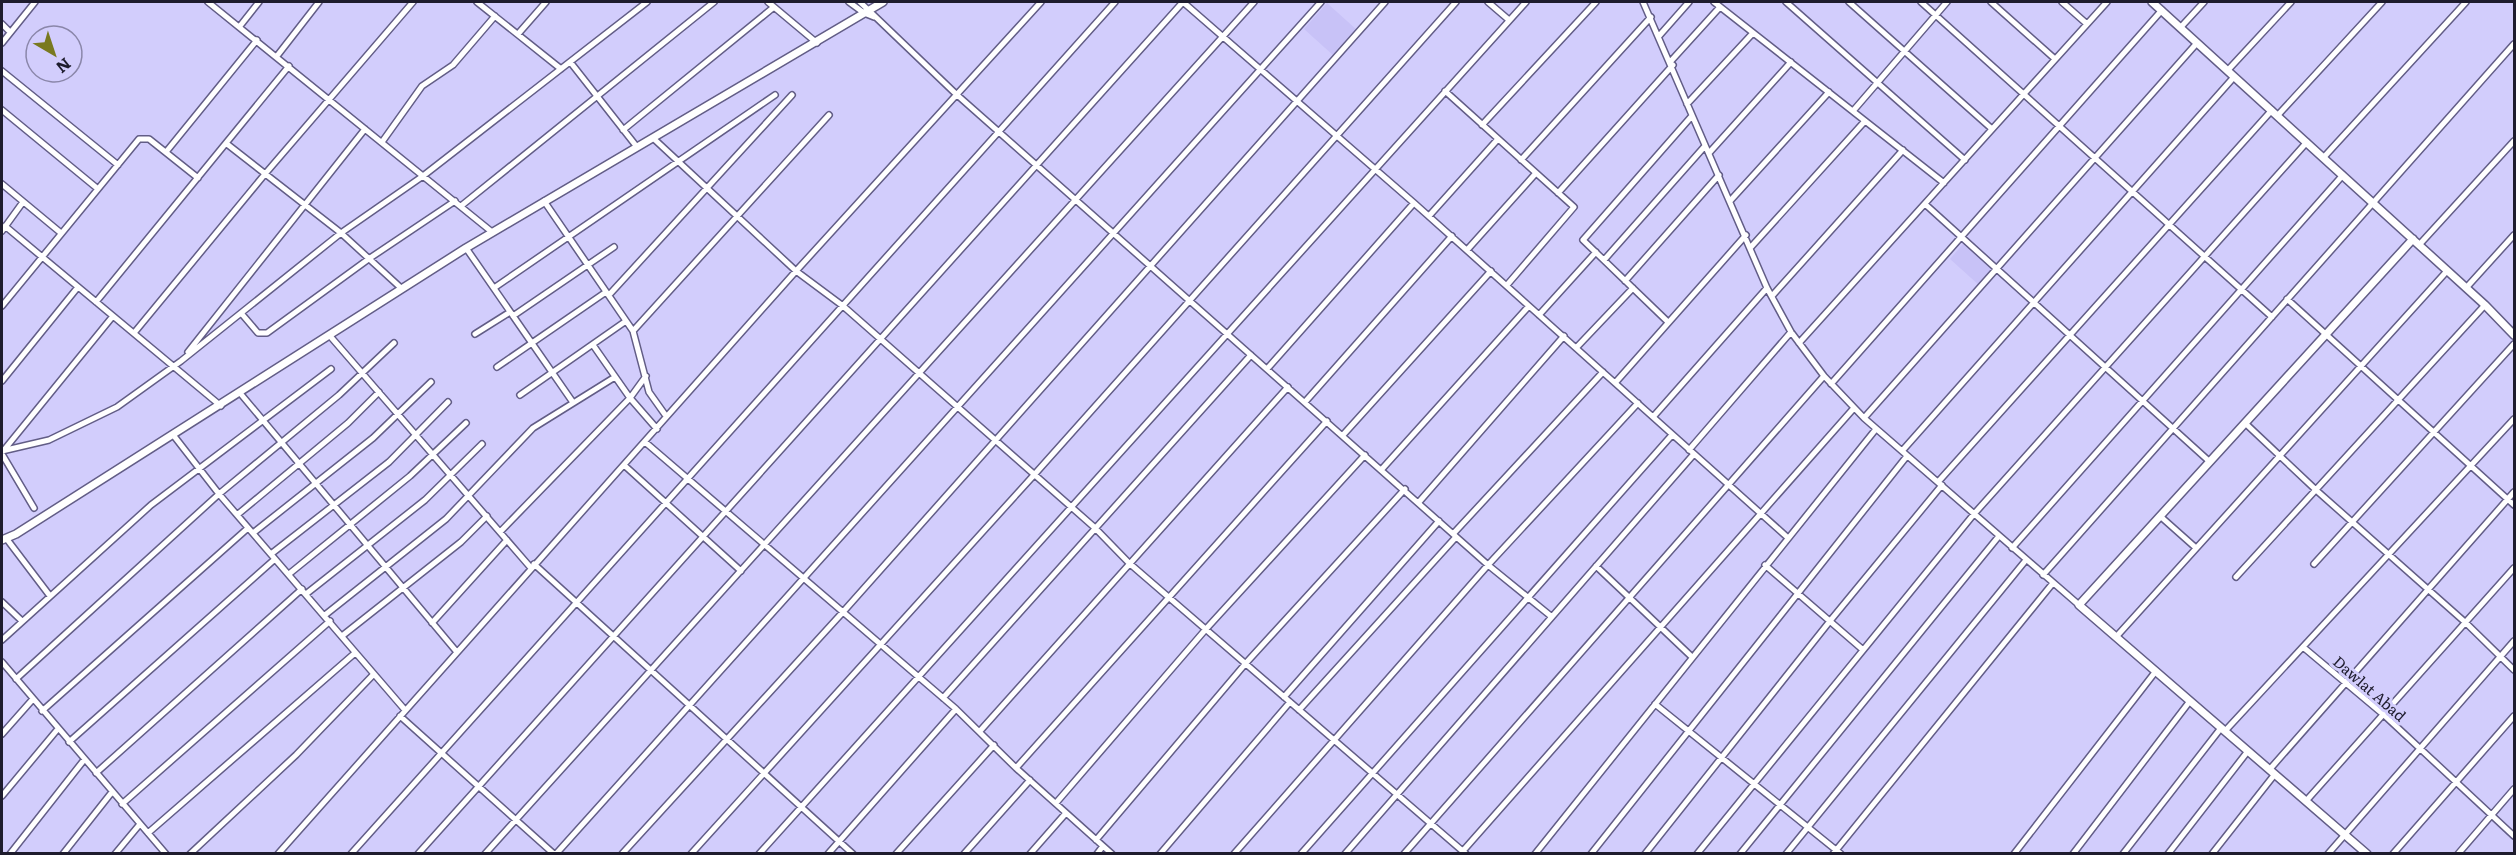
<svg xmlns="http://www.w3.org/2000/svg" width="2516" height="855" font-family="Literata,serif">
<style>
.built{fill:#c8c2f7}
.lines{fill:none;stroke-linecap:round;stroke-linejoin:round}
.minor-casing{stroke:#625d86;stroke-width:8}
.major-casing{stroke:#625d86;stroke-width:10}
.minor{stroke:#fff;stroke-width:5}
.major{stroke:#fff;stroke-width:7}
.labels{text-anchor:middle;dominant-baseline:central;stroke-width:6;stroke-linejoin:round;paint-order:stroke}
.street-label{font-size:15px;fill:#1e1c2d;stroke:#d2cdfc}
</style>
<rect width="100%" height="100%" fill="#d2cdfc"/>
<path class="built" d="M1327,3L1357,30L1334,56L1304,29Z
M1963,244L1993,271L1980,286L1950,259Z"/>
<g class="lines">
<defs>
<path id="minor" d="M208,2L492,232
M477,2L561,69
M768,2L817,43
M849,2L864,13L874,17
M860,2L956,94L1488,565L1552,617
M1183,2L1414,203L1787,537
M1488,2L1509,20
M1643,2L1767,288L1791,332L1824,376L1864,418L2079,605
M1714,2L1944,183
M1786,2L1965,160
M1849,2L1992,129
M1921,2L2272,317
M1991,2L2055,59
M2062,2L2087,24
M2,24L10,32
M240,26L259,2
M2180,28L2204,2
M518,34L546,2
M1659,36L1689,2
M2,43L35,2
M277,56L319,2
M1671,61L1720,7
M571,63L637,147
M2228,70L2291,2
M2,71L118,165
M1445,91L1574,207L1507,285
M1687,104L1753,33
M2,110L98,189
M1853,111L1947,2
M2278,115L2382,2
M1482,125L1596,2
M623,130L774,7
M653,138L796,271L843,306L1094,527L1129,563L1466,854
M382,142L422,86L453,65L495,16
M227,144L341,233L401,288
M166,152L257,40
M1709,153L1791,62
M2324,157L2466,2
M1521,160L1651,17
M2,184L61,233
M1558,193L1673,65
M544,201L633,331L649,392L666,416
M1730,201L1829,92
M1925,204L2210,462
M461,206L714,2
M1429,216L1498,139
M5,226L221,406
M2,231L23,202
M2419,245L2514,141
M1751,247L1865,121
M466,248L572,401
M1467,250L1536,173
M1604,260L1705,146
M1625,281L1719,175
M494,288L775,95
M2466,288L2514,235
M609,295L792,95
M1772,296L1903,150
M2287,299L2514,505
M96,302L289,66
M2,306L139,139H149L198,178
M241,313L258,333H267L370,258L455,201
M1539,315L1596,252
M513,316L614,247
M1668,322L1583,240L1691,117
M633,331L829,115
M134,333L265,174L413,2
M475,334L510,312
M330,336L531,568
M1799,343L2107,2
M593,345L630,398L657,429
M1576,348L1633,288
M188,352L365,129
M497,367L606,292
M1267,369L1414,203
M2,381L78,287
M1615,383L1746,235
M1831,384L2162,10
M240,393L456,651
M520,395L626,321
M1305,402L1452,236
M1653,417L1767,288
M1864,418L2197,43
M2245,423L2316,490L2466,623L2514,670
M1343,435L1491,271
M174,436L219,494L405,710
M645,442L956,709L1016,768L1112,854
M4,450L113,316
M1689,450L1791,332
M2,451L49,440L117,407L181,361L341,233L423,176L647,2
M1902,451L2234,77
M2,454L34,508
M624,465L741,571
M1382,469L1529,306
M1938,482L2272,110
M1419,502L1564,336
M237,515L348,423L379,392
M2160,516L2196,548
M500,532L630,398L646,376
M253,533L373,438L431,382
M1453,534L1603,372
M6,538L50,596
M2012,548L2343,175
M271,554L389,462L448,402
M534,564L853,854
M2314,564L2514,344
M1765,565L1862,649
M1596,566L1692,657
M289,574L410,476L466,423
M2043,575L2514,44
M2236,577L2485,305
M306,594L425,500L482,444
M2,602L22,621
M325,615L446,519L533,428L615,377
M432,623L507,540
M342,636L461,542L487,516
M2116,637L2447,271
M2,640L151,505L331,369
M2303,647L2384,715L2514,836
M2,662L166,854
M16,679L219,494L339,395L394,343
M1284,697L1439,521
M943,698L1251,355
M1655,704L1841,854
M1299,710L1456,537
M42,711L248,528
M400,716L554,854
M980,731L1288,387
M2225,731L2514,419
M2,734L33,699
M69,742L275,559
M1016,768L1327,421
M2270,769L2514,492
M96,773L302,589
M2,796L57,730
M2306,801L2514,568
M1056,803L1206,629L1365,455
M122,804L330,621
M148,833L355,653
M1096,840L1246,663L1405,489
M1462,852L1854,408
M10,854L84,760
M63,854L112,792
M115,854L140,824
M190,854L296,755L373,675
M278,854L796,271L1041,2
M351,854L1115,2
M418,854L1183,2
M485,854L1254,2
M556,854L1321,2
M622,854L843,612L1385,2
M691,854L1034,475L1456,2
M759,854L1526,2
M828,854L956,709
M896,854L994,745
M964,854L1030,780
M1030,854L1066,813
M1097,854L1103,846
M1160,854L1290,702
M1234,854L1488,565L1638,403
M1301,854L1672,435
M1345,854L1694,454
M1404,854L1824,376
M1535,854L1876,429
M1591,854L1907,456
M1645,854L1830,621L1942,485
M1697,854L1974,514L2307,142
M1740,854L1999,536
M1786,854L2026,560
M1833,854L2053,583
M2014,854L2156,671
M2073,854L2190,701
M2123,854L2221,728
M2168,854L2248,751
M2212,854L2275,774
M2328,854L2514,641
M2393,854L2514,716
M2458,854L2514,789"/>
<path id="major" d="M2152,2L2485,305L2514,335
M2,540L16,534L466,248L883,2
M2367,854L2079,605L2413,239"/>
</defs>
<use href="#minor" class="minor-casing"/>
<use href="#major" class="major-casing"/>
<use href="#minor" class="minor"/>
<use href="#major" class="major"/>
</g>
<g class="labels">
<g class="street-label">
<text transform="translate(2370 688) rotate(41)">Dawlat Abad</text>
</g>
</g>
<rect width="2516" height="855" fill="none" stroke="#1e1c2d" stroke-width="6"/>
<g transform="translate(54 54) rotate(141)"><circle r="28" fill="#d2cdfc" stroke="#8a86a9" stroke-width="1.5"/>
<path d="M0-4.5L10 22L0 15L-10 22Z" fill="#797920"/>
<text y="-9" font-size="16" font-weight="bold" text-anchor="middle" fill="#1e1c2d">N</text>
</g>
</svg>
